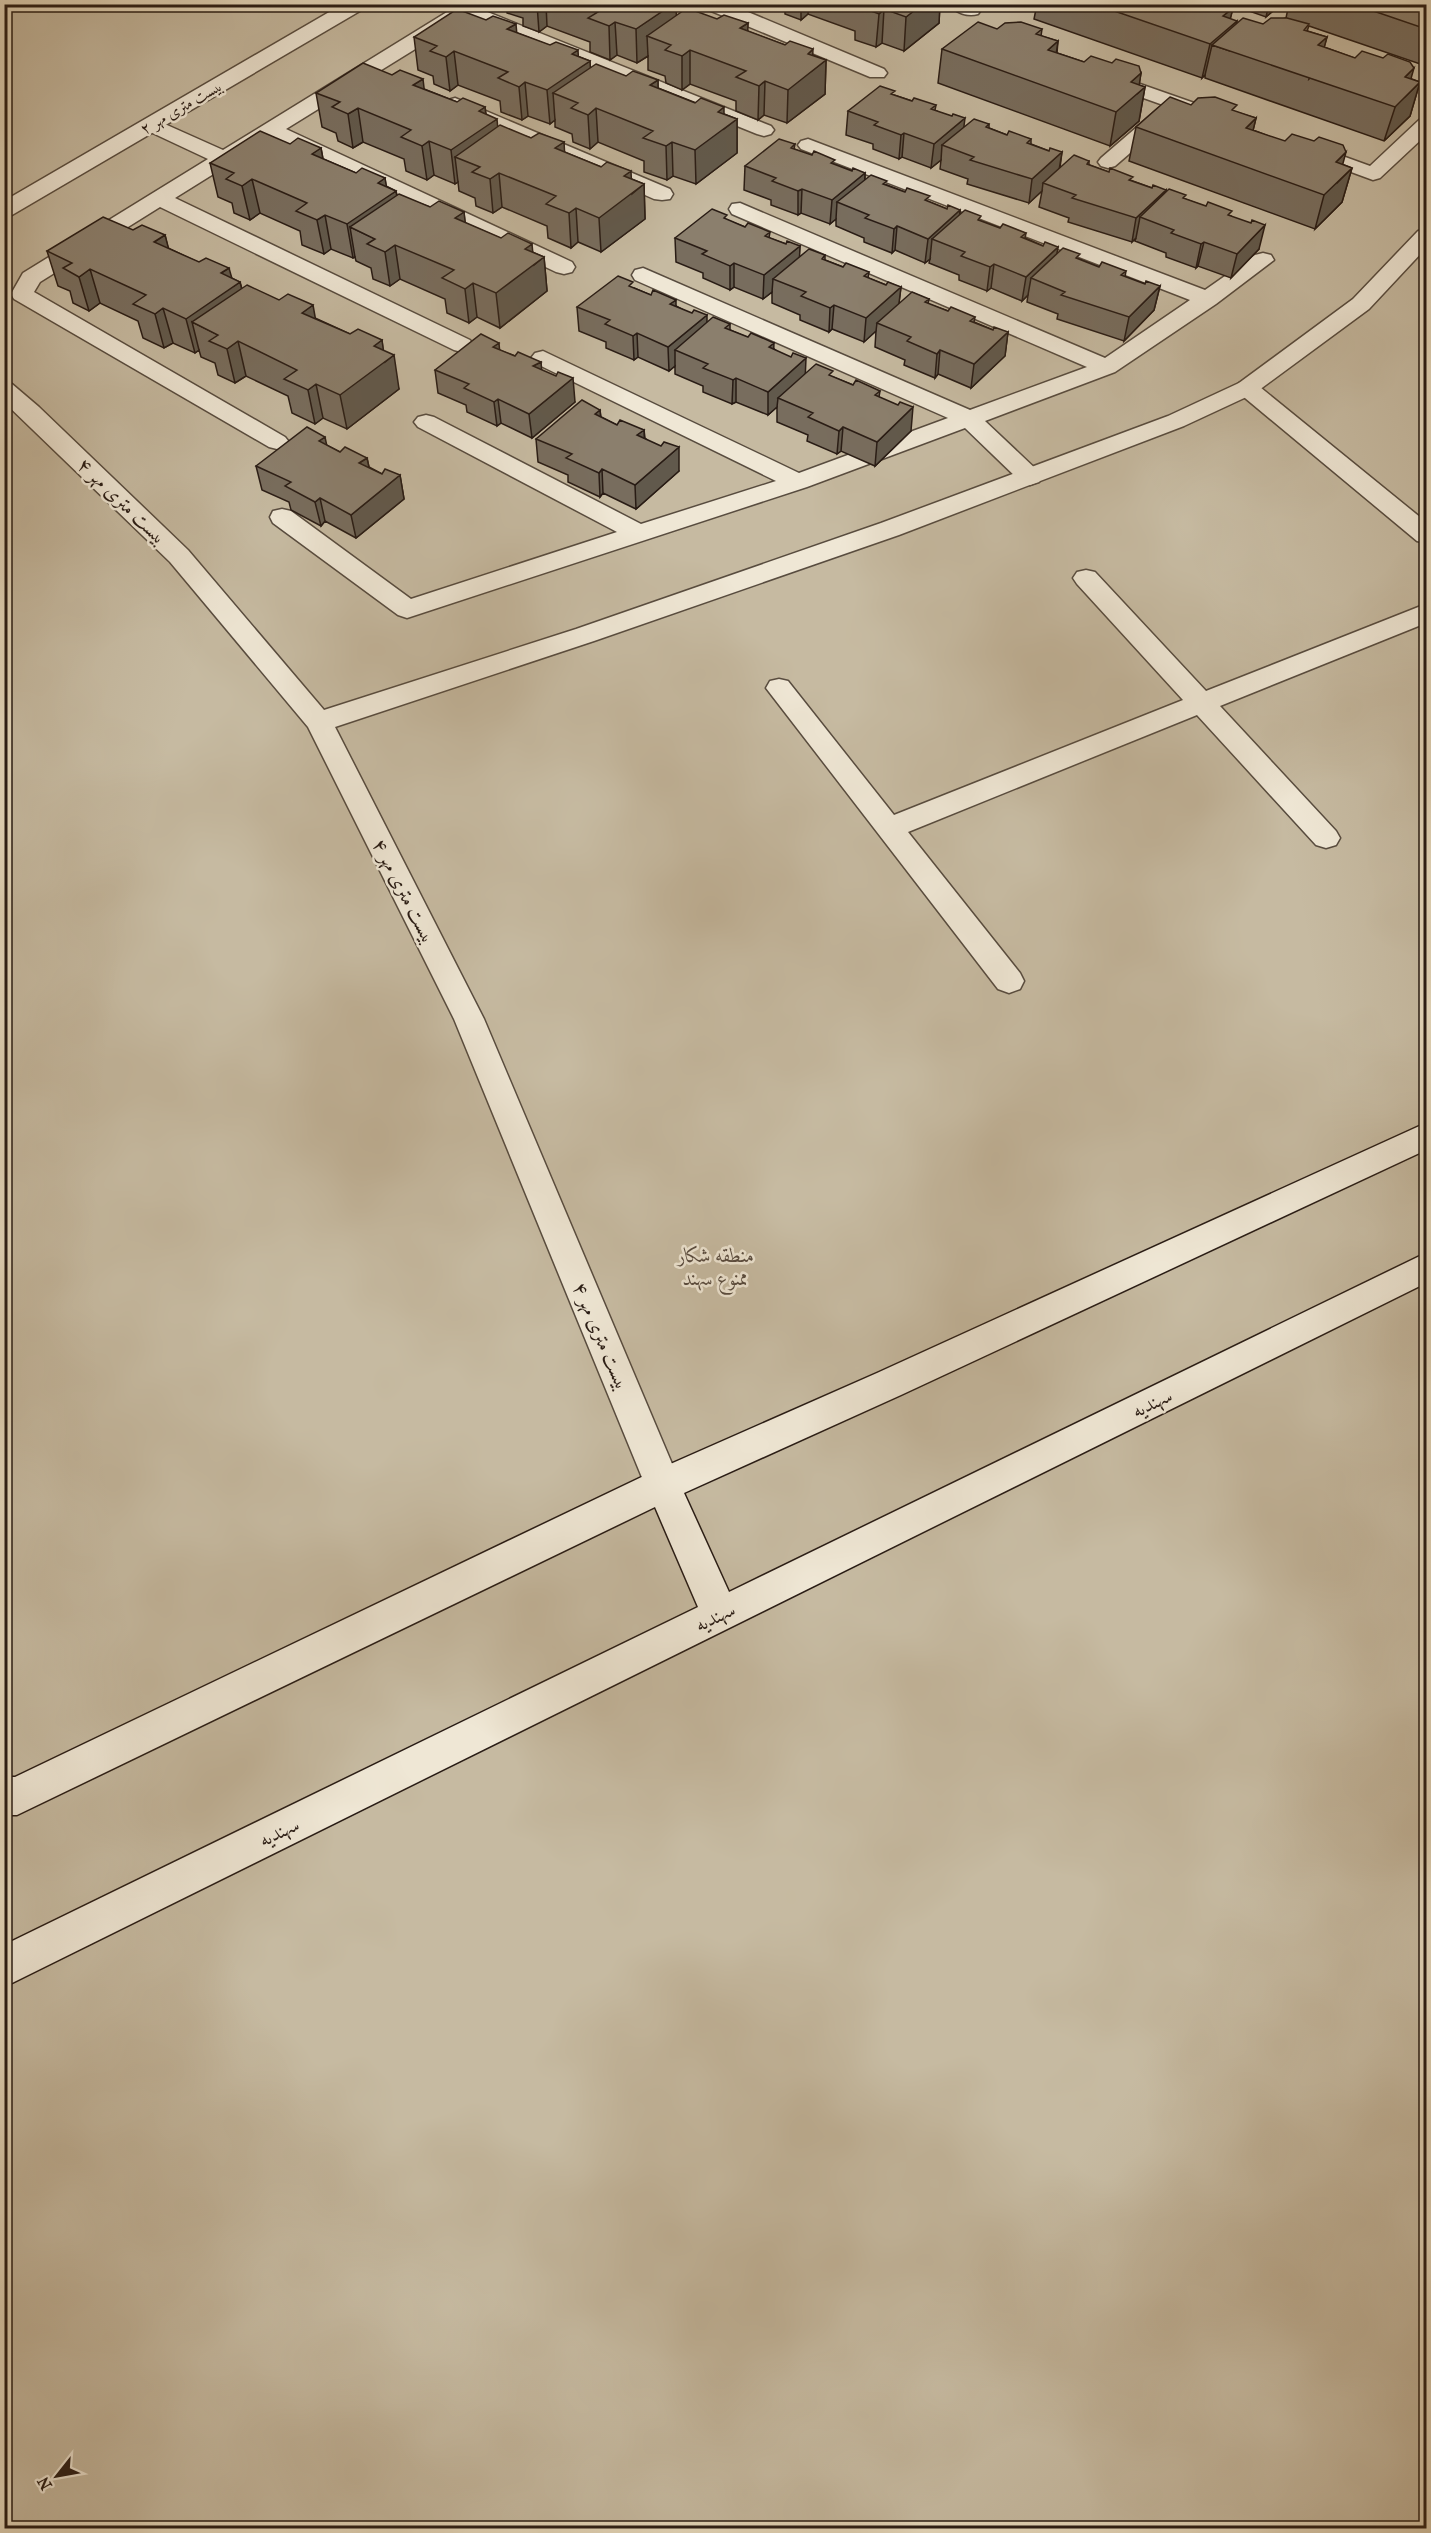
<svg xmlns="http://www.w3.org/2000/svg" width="1431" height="2533" font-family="'IM FELL French Canon',Amiri,serif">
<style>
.green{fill:#c6baa1;stroke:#786b5b;stroke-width:1.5}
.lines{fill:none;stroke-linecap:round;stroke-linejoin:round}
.minor-casing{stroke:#584c3f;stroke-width:3}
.tertiary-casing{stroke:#584c3f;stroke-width:3}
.secondary-casing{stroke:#291c15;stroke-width:3}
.minor{fill:#efe7d5;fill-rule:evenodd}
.tertiary{fill:#efe7d5;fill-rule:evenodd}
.secondary{fill:#efe7d5;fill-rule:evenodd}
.wall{fill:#786d5e;stroke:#291c15;stroke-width:1.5}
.shaded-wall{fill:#61594c;stroke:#291c15;stroke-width:1.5}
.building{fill:#8b7f6d;stroke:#291c15;stroke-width:1.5}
.labels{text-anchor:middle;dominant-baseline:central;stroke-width:5;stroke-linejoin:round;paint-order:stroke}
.far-street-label{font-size:16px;fill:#291c15;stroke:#efe7d5}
.street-label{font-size:20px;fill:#291c15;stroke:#efe7d5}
.park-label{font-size:20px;font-style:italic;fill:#584b3f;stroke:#efe7d5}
</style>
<rect width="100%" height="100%" fill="#e6dabe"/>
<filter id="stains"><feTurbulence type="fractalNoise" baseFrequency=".00333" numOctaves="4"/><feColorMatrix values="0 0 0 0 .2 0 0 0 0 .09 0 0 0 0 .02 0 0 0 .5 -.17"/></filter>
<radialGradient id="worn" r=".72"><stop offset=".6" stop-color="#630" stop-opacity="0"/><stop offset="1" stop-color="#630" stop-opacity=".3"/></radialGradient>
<path class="green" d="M5,5H1426V2528H5Z"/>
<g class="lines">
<defs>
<path id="minor" d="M460,4H483L480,9L771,126L774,130L771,134L764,136L757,134L467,17L286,129L572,262L575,267L572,272L564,274L556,272L273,137L175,198L470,340L473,345L470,350L462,352L454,350L160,207L40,282L34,292L285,437L289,442L285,447L277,449L269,447L14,299L11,294L23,273L208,159L144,129L141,125L144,121H158L223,150Z
M702,4H729L884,69L887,73L884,77H870L704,8Z
M949,4H975L981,10L978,14C968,17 955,13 949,4Z
M1103,71L1217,111L1220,115L1217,119L1210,121L1174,109L1176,112L1173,116L1115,166L1108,168L1101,166L1098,162L1101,158L1159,108L1166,106L1096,81L1093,77L1096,73Z
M455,98L670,189L673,194L670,199L662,200L654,199L448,108L445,104L448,100Z
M1426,118V135L1380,178L1373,180L1294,151L1291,147L1294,143L1301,141L1370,166L1419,120Z
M808,139L1205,290L1255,255L1263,253L1271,255L1274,260L1216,304L1115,372L985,421L1039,472L1042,477L1039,482L1030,485L1021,482L965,428L807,487L407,618L398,615L273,523L270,517L273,511L282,509L291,511L411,599L617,532L418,427L414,422L418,417L426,415L434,417L641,524L776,481L535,363L531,358L535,353L543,351L799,473L948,418L635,280L632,275L635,270L643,268L970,410L1087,367L732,214L729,209L732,204L740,203L1105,358L1190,300L801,149L798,145L801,141Z
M1247,381L1255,383L1426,522V543L1417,541L1239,393L1235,388L1239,383Z
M1086,570L1095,572L1206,691L1426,604V623L1220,706L1336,831L1340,838L1336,845L1326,848L1316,845L1197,715L908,832L1020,973L1024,981L1020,989L1009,993L998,989L766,688L770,681L779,679L788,681L894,815L1183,700L1077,584L1073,578L1077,572Z"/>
<path id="tertiary" d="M343,4H367L365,8L12,215L4,216V201Z
M1426,229V248L1369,309L1255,393L1184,426L899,535L594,641L335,727L484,1019L681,1485L676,1497L663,1501L650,1497L454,1019L308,727L170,562L4,402V382L12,384L39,407L188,550L324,710L576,629L881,523L1168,416L1239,383L1353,299L1418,231Z"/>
<path id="secondary" d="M1426,1123V1150L901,1395L684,1493L729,1592L1426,1253V1283L4,1987V1945L698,1607L655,1507L17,1815H4V1777H15L650,1473L877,1373Z"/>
</defs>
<use href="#minor" class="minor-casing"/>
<use href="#tertiary" class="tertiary-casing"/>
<use href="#secondary" class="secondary-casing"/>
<use href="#minor" class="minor"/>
<use href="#tertiary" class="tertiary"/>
<use href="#secondary" class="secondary"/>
</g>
<path class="wall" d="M507,4H676V16L748,23L747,31L826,60L825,94L787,123L764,115L758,120L736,111V101L690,84L682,90L666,83L665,76L648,70V56L637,63L617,55L610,60L590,52V42L547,26L539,32L523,26V18L507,13Z
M777,4H940L939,23L904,51L882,43L876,47L855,40V31L808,14L801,20L785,14V7Z
M1037,4H1281L1266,17L1232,5L1233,8L1230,19L1236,24H1263L1286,18L1289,4H1426V66L1309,26L1307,31L1327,37L1324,47L1420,82L1410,116L1384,141L1205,78V75L1202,78L1034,19Z
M997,29H1042L1041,36L1058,41L1057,53L1084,62L1141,73L1139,85L1145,87L1139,121L1110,146L938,83L942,49Z
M517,33L590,61V68L626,76L658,80V88L737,119V153L696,184L673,176L667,180L644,172V161L598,142L590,149L573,142L572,134L555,127V120L550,124L528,116L522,120L501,112L500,101L458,85L450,91L434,84L433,76L418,70L414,37Z
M424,89L457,102L485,107L486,114L498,127L531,138L564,142V152L644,184L645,219L601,252L578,242L571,248L548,238L547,226L502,207L493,213L476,206L475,198L459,191L458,182L455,184L434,175L427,180L406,171L404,159L363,142L353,148L338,141L336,133L322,127L316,93Z
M894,95L912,101L936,105L935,110L964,127L989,124V128L1007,135L1031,139V144L1049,151L1062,152L1060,168L1089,161V165L1152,188L1166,190L1165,193L1185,199L1231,216L1259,249L1231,278L1198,266L1196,268L1166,257V253L1135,241L1136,238L1132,242L1068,222L1069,218L1039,207L1042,191L1029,203L967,184L968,179L940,169L941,160L931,168L902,157L899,159L873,149V144L846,135L848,111Z
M1191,105L1236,112L1256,118L1253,130L1352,168L1342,202L1315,229L1129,161L1136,127Z
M290,144L321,148L323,159L356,173L385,178L386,186L396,191L397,195L430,207L464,212L465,223L544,257L547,291L500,328L477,317L469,323L447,313L445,299L400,279L390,286L373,279L371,268L356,261L355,257L353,258L331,249L324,254L302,245L300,231L260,213L250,220L234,213L232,203L218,197L210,163Z
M795,144L794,149L852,171L865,173V180L887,185L947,209L960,210V215L981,221L1000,228L1026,233L1025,238L1043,246L1058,247L1056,254L1079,259L1099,267L1126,271L1125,277L1145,284L1160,286L1154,310L1124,341L1057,319L1058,314L1027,302L1028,295L1022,301L991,288L987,291L959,280V275L929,263L930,259L925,263L895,250L892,253L864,242V238L836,226V219L830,224L801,213L798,215L771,205V200L744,190L745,166Z
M727,220L745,227L770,232L769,238L786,244L800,246L799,257L825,255V260L843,267L869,272L868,278L886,285L901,287L899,303L929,299L928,304L948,311L975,317L974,322L993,330L1008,332L1005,356L971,388L938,374L935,378L904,365L905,360L875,347L876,331L864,342L832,329L829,332L800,320V315L772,303V292L763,299L734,287L730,290L703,278V273L676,262L675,238Z
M133,230L165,235L168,248L240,282L242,289L315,318L350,334L382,340L383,350L399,389L347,429L323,418L315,424L292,413L288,396L246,376L235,383L218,375L215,363L201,357L199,350L195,353L173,343L164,348L143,338L138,321L100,303L89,311L73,303L70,291L58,286L47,251Z
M634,288L676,306L707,323L730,324V330L774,349L805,374L833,377L853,385L880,391L879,397L911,431L875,466L841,451L837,454L807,441L808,435L777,422V407L768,415L736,402L732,404L703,392V386L675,374V366L669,371L638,357L634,360L606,348V342L579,331L577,307Z
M499,350L515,356L541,362V370L575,402L532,438L501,423L497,426L467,412L466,405L438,393L435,370Z
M600,410L601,417L617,425L644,430L645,438L679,471L636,509L603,493L600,497L568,482V475L538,462L536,439Z
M326,445L340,452L367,458L369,467L382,474L400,475L404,499L356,538L325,521L321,526L291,510L289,502L262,490L256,466Z"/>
<path class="shaded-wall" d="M537,4H546L547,26L539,32Z
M673,4H676L677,36H647L648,56L637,63L636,29Z
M801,4H809L808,14L801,20Z
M921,4H940L939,23L904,51L906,17Z
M1269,4H1281L1266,17Z
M1233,8L1228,28L1237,21L1230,51L1212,45L1205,75L1202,78L1210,44L1223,16Z
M884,9L882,43L876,47L879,14Z
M615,22L617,55L610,60L609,26Z
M748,23L747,57L740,28Z
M516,24L519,58L507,29Z
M1327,37L1318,71L1309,79L1318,45Z
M1058,41L1053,75L1048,50Z
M813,49L812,71L826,60L825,94L787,123L788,90L808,54Z
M578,50L579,68L590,61L592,95L553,93L555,120L550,124L547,90L572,54Z
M690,50V84L682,90V56Z
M454,51L458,85L450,91L446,57Z
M1414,68L1406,96L1420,82L1410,116L1384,141L1405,77Z
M1141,73L1138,93L1145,87L1139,121L1110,146L1116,112L1131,82Z
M423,79L427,113L413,85Z
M658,80V114L650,85Z
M765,81L764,115L758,120L759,86Z
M525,82L528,116L522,120L519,87Z
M485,107L487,125L497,119L500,153L455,157L458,182L455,184L451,150L479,111Z
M724,107V129L737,119V153L696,184L695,150L718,112Z
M358,108L363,142L353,148L348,114Z
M596,108L598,142L590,149L588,115Z
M965,118L962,142L942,145L941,160L931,168L934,144Z
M1256,118L1248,152L1246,128Z
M904,133L902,157L899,159L901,135Z
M429,141L434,175L427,180L422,146Z
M564,142L566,176L555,148Z
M672,142L673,176L667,180L666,146Z
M321,148L327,182L312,154Z
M1062,152L1058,176L1043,183L1042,191L1029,203L1032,179Z
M1346,152L1338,182L1352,168L1342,202L1315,229L1324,195L1336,162Z
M631,171L632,194L644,184L645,219L601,252L599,218L624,176Z
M499,173L502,207L493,213L490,179Z
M865,173L864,197L837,202L836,219L830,224L832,200Z
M385,178L388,196L396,191L401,225L375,239L350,227L355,257L353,258L347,224L378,183Z
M252,179L260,213L250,220L242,186Z
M802,189L801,213L798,215V191Z
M1166,190L1161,214L1140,217L1136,238L1132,242L1136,218Z
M576,208L578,242L571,248L569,213Z
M960,210L958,234L932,239L930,259L925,263L928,239Z
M464,212L468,246L455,218Z
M325,215L331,249L324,254L317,220Z
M1265,225L1259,249L1231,278L1237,254Z
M897,226L895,250L892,253L894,229Z
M165,235L174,269L154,242Z
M1204,242L1198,266L1196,268L1201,244Z
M532,244L534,265L544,257L547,291L500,328L496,293L525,249Z
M395,245L400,279L390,286L385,252Z
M800,246L799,270L773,279L772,292L763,299L764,275Z
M1058,247L1054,271L1031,278L1028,295L1022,301L1026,277Z
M734,263V287L730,290V266Z
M994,264L991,288L987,291L990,267Z
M229,268L234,286L240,282L248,316L218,335L192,322L199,350L195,353L186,319L221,273Z
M90,269L100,303L89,311L79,277Z
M473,283L477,317L469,323L465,289Z
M1160,286L1154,310L1124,341L1129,317Z
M901,287L898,311L877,323L876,331L864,342L866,318Z
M676,300V324L670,304Z
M313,305L319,339L302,313Z
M834,305L832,329L829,332L830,308Z
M163,308L173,343L164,348L155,314Z
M707,315V339L675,350V366L669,371L668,347Z
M1008,332L1005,356L971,388L974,364Z
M637,333L638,357L634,360L633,336Z
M382,340L385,362L394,355L399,389L347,429L340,395L374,346Z
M238,341L246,376L235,383L227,349Z
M499,343L501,367L493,347Z
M774,343L773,367L769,347Z
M940,350L938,374L935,378L937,354Z
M806,358L805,382L778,398L777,407L768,415V392Z
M541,362L543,386L533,366Z
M573,378L575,402L532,438L529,414Z
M736,378V402L732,404L733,380Z
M316,384L323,418L315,424L308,390Z
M498,399L501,423L497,426L494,402Z
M913,407L911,431L875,466L877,442Z
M600,410L602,434L595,414Z
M843,427L841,451L837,454L839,431Z
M644,430L645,454L637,435Z
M325,437L330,461L319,441Z
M679,447V471L636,509L635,485Z
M367,458L372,482L359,463Z
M602,469L603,493L600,497L599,473Z
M400,475L404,499L356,538L351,515Z
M320,498L325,521L321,526L315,502Z"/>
<path class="building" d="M577,4H673L636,29L615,22L609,26L588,18L598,12Z
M859,4H923L906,17L884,9L879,14L857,6Z
M1094,4H1231L1233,8L1223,16L1237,21L1210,44Z
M1353,4H1426V29Z
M687,8L717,19L724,15L748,23L740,28L785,45L790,41L813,49L808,54L826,60L788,90L765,81L759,86L736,77L746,71L690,50L682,56L665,50L671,45L647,36Z
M457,9L486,20L493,16L516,24L507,29L550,45L556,42L578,50L572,54L590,61L547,90L525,82L519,87L498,78L508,72L454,51L446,57L430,51L437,46L414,37Z
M1243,18L1263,24L1271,18H1287L1309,24L1304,30L1327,37L1318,45L1355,58L1362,51L1383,58L1388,54L1410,62L1414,68L1405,77L1420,82L1395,107L1212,45Z
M978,22L997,29L1005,23L1021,22L1042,29L1036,34L1058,41L1048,50L1084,62L1091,56L1112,63L1116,59L1139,66L1141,73L1131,82L1145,87L1116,112L942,49Z
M363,63L392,75L400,70L423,79L413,85L457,102L463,98L485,107L479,111L497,119L451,150L429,141L422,146L401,137L411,130L358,108L348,114L332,107L340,102L316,93Z
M596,64L626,76L633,71L658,80L650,85L695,103L701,98L724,107L718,112L737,119L695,150L672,142L666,146L643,138L653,131L596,108L588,115L571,108L578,103L553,93Z
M880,86L895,91L891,94L912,101L914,98L936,105L931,109L952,116L953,114L965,118L934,144L904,133L901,135L874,125L878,122L848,111Z
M1170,97L1191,105L1198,98L1215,97L1237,105L1232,110L1256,118L1246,128L1285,141L1292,134L1314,141L1319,137L1343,145L1346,152L1336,162L1352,168L1324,195L1136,127Z
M974,119L989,124L986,127L1007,135L1009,131L1031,139L1027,143L1049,151L1050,148L1062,152L1032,179L970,160L974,157L942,145Z
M500,125L531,138L539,133L564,142L555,148L601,167L607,162L631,171L624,176L644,184L599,218L576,208L569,213L546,204L556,196L499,173L490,179L472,172L480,167L455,157Z
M260,131L290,144L298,138L321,148L312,154L356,173L362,168L385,178L378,183L396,191L347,224L325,215L317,220L296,211L307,203L252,179L242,186L226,179L234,173L210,163Z
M779,139L795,144L791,148L812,155L814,151L835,160L831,163L852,171L853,168L865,173L832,200L802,189L798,191L772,181L776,178L745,166Z
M1074,155L1089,161L1087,164L1109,172L1110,168L1133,177L1129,180L1152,188L1153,185L1166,190L1136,218L1072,198L1076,195L1043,183Z
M871,175L887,181L883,184L905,192L907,188L930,196L925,200L947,209L948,205L960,210L928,239L897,226L894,229L865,218L869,215L837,202Z
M1169,189L1186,195L1183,198L1206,206L1208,202L1232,211L1228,215L1251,223L1252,220L1265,225L1237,254L1204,242L1201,244L1171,233L1174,230L1140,217Z
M399,194L430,207L439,201L464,212L455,218L501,238L508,233L532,244L525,249L544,257L496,293L473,283L465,289L442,278L454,270L395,245L385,252L367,244L375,239L350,227Z
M712,209L727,215L724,218L745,227L748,223L770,232L765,236L786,244L787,241L800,246L764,275L734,263L730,266L702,254L707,251L675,238Z
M965,210L981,216L978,220L1000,228L1003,224L1026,233L1021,237L1043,246L1045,242L1058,247L1026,277L994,264L990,267L961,256L965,252L932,239Z
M103,217L133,230L142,225L165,235L154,242L199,262L206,258L229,268L221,273L240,282L186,319L163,308L155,314L133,304L146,295L90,269L79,277L63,268L72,263L47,251Z
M1063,248L1080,254L1076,258L1099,267L1102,262L1126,271L1121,275L1145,284L1146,281L1160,286L1129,317L1061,295L1065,292L1031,278Z
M809,249L825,255L822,259L843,267L846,263L869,272L864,276L886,285L888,282L901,287L866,318L834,305L830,308L801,296L806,292L773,279Z
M618,276L633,282L629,286L651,295L653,290L676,300L670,304L692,313L694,310L707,315L668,347L637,333L633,336L605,324L610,320L577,307Z
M247,285L279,300L288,294L313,305L302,313L350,334L358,329L382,340L374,346L394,355L340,395L316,384L308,390L284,379L297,370L238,341L227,349L209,341L218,335L192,322Z
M912,292L929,299L925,302L948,311L951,307L975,317L970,321L993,330L994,327L1008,332L974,364L940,350L937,354L907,341L911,337L877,323Z
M713,317L730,324L725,328L748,337L751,333L774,343L769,347L791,357L793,353L806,358L768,392L736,378L733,380L703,368L708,364L675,350Z
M481,334L499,343L493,347L515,356L518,352L541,362L533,366L556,376L558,372L573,378L529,414L498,399L494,402L464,388L469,384L435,370Z
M816,364L833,371L829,375L853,385L856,380L880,391L875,395L898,405L900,402L913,407L877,442L843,427L839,431L808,417L813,413L778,398Z
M582,400L600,410L595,414L617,425L620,420L644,430L637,435L661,446L664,442L679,447L635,485L602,469L599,473L566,458L572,454L536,439Z
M307,427L325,437L319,441L340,452L345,447L367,458L359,463L382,474L385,469L400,475L351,515L320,498L315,502L285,486L291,482L256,466Z"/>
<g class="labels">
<g class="far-street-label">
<text transform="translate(181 107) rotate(-30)">بیست متری مهر ۲</text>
</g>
<g class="street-label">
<text transform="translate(122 501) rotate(44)">بیست متری مهر ۴</text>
<text transform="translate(404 891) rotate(63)">بیست متری مهر ۴</text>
<text transform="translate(601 1336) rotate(67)">بیست متری مهر ۴</text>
<text transform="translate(1152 1403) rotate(-26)">سهندیه</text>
<text transform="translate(715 1617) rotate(-26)">سهندیه</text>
<text transform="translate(279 1832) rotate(-26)">سهندیه</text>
</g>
<g class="park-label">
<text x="716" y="1255">منطقه شکار<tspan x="716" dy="23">ممنوع سهند</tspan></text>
</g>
</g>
<rect width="1431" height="2533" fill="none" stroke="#e6dabe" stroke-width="24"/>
<rect x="6" y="6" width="1419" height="2521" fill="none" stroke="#291c15" stroke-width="3"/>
<rect x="12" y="12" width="1407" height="2509" fill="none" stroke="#291c15" stroke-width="1.5"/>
<g transform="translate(57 2476) rotate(239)" stroke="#efe7d5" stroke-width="4.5" paint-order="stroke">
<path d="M0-4.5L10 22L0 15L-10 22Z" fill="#291c15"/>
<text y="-9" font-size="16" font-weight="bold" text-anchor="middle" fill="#291c15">N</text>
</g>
<rect width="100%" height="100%" filter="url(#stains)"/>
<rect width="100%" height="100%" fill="url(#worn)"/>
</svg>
